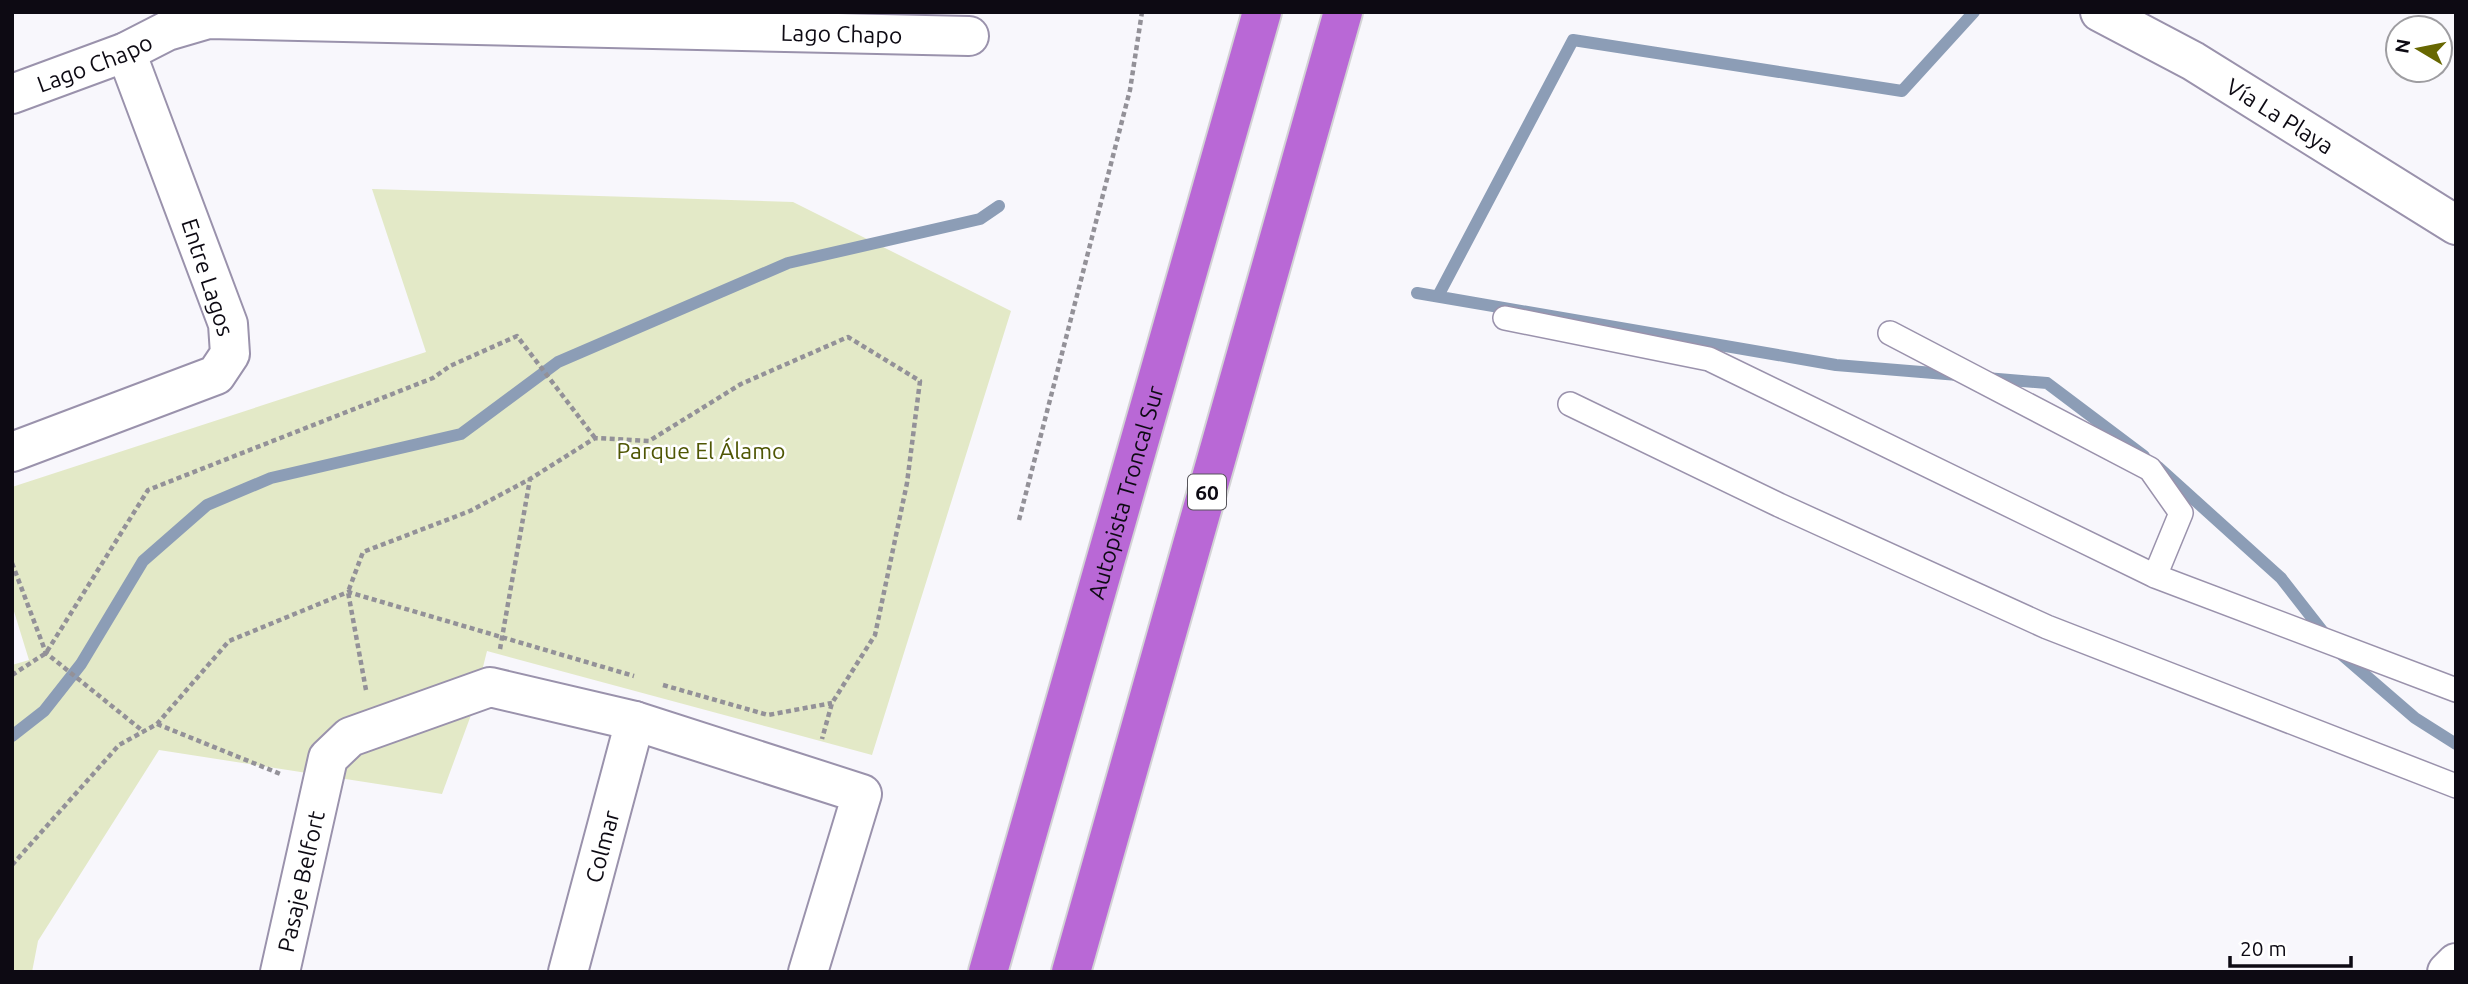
<svg xmlns="http://www.w3.org/2000/svg" width="2468" height="984" font-family="Ubuntu,sans-serif">
<style>
.green{fill:#e3e9c7}
.lines{fill:none;stroke-linecap:round;stroke-linejoin:round}
.stream{stroke:#8c9db6;stroke-width:12}
.lane-casing{stroke:#9a92ac;stroke-width:26}
.street-casing{stroke:#9a92ac;stroke-width:42}
.secondary-casing{stroke:#9a92ac;stroke-width:42}
.highway-casing{stroke:#d3d3d5;stroke-width:42}
.path{stroke:#939198;stroke-width:4.5;stroke-dasharray:5 3.5;stroke-linecap:butt}
.lane{stroke:#fff;stroke-width:23}
.street{stroke:#fff;stroke-width:38}
.secondary{stroke:#fff;stroke-width:38}
.highway{stroke:#b968d6;stroke-width:38}
.labels{text-anchor:middle;dominant-baseline:central;stroke-width:5;stroke-linejoin:round;paint-order:stroke}
.shield{fill:#fff;stroke:#56545a;stroke-width:2}
.shield-label{font-size:21px;font-weight:bold;fill:#0d0a13}
.street-label{font-size:23px;fill:#0d0a13;stroke:#fff}
.park-label{font-size:23px;fill:#4f5604;stroke:#fff}
</style>
<rect width="100%" height="100%" fill="#f8f7fc"/>
<path class="green" d="M372,189L793,202L1011,311L872,755L487,651L471,715L442,794L159,750L38,941L32,972H12V665L29,660L12,605V487L426,352Z"/>
<g class="lines">
<path class="stream" d="M1417,293L1836,365L1958,375
M1438,296L1573,40L1902,91L1974,12
M1986,378L2047,383L2144,456
M2158,467L2281,578L2327,637
M2341,654L2415,718L2456,744
M12,736L44,711L81,664L143,561L207,505L271,478L461,434L558,362L788,263L980,219L999,206"/>
<defs>
<path id="lane" d="M1505,318L1709,359L2155,576L2456,690
M1890,333L2150,469L2181,513L2155,576
M1570,404L1779,505L2047,627L2456,786"/>
<g id="street">
<path id="s1" d="M12,94L126,52L167,31L208,19L969,36"/>
<path d="M12,452L216,375L230,354L228,324L126,52"/>
<path id="s2" d="M280,972L328,758L350,737L490,687L635,721L862,794L808,972"/>
<path id="s3" d="M568,972L635,721"/>
<path d="M2447,972L2456,963"/>
</g>
<g id="secondary">
<path id="s4" d="M2100,12L2193,61L2456,225"/>
</g>
<g id="highway">
<path id="s5" d="M988,972L1262,12"/>
<path d="M1071,972L1343,12"/>
</g>
</defs>
<use href="#lane" class="lane-casing"/>
<use href="#street" class="street-casing"/>
<use href="#secondary" class="secondary-casing"/>
<use href="#highway" class="highway-casing"/>
<path class="path" d="M1019,520L1130,90L1142,12
M12,563L46,653L144,732
M500,649L530,479
M12,675L46,653L148,490L433,378L450,366L517,336L595,438
M663,685L768,715L832,703
M366,690L348,592L363,552L470,511L530,479L595,438L649,441L741,384L848,337L920,381L907,483L875,635L832,703L822,739
M157,724L283,775
M12,865L119,745L157,724L229,641L348,592L634,676"/>
<use href="#lane" class="lane"/>
<use href="#street" class="street"/>
<use href="#secondary" class="secondary"/>
<use href="#highway" class="highway"/>
</g>
<g class="labels">
<rect class="shield" x="1188" y="474.5" width="38" height="35" rx="5"/>
<g class="shield-label">
<text x="1207" y="492">60</text>
</g>
<g class="street-label">
<text stroke="none"><textPath href="#s1" startOffset="844">Lago Chapo</textPath></text>
<text stroke="none"><textPath href="#s1" startOffset="88">Lago Chapo</textPath></text>
<text stroke="none"><textPath href="#s4" startOffset="208">Vía La Playa</textPath></text>
<text transform="translate(208 277) rotate(72)">Entre Lagos</text>
<text stroke="none"><textPath href="#s5" startOffset="499">Autopista Troncal Sur</textPath></text>
<text stroke="none"><textPath href="#s3" startOffset="130">Colmar</textPath></text>
<text stroke="none"><textPath href="#s2" startOffset="93">Pasaje Belfort</textPath></text>
</g>
<g class="park-label">
<text x="701" y="450">Parque El Álamo</text>
</g>
</g>
<rect width="2468" height="984" fill="none" stroke="#0d0a13" stroke-width="28"/>
<g transform="translate(2419 49) rotate(280)"><circle r="33" fill="#ffffff" stroke="#9e9da1" stroke-width="2"/>
<path d="M0-5L12 26L0 18L-12 26Z" fill="#676701"/>
<text y="-10" font-size="19" font-weight="bold" text-anchor="middle" fill="#0d0a13">N</text>
</g>
<path d="M2230 956v10h121v-10" fill="none" stroke="#0d0a13" stroke-width="3.5"/>
<text x="2240" y="956" font-size="21" fill="#0d0a13" stroke="#ffffff" stroke-width="5" paint-order="stroke">20 m</text>
</svg>
